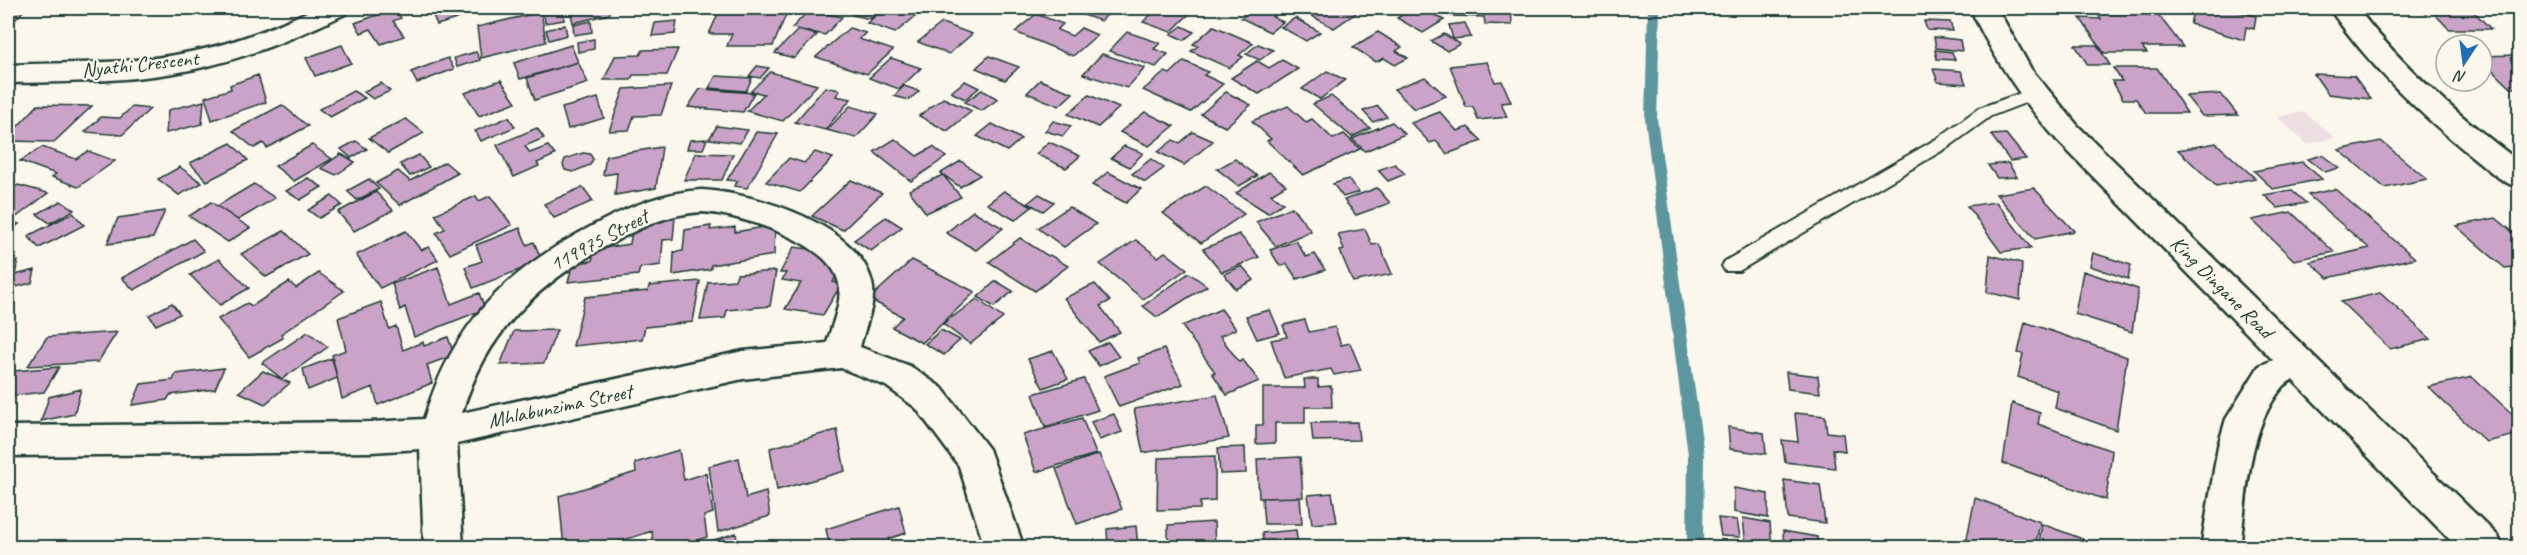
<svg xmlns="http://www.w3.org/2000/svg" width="2527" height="555" font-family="Caveat,sans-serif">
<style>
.built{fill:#eddee2}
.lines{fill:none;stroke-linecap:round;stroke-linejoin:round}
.stream{fill:#5c969e;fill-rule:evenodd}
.building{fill:#cba3c9;stroke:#1f3d34;stroke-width:1.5}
.service-casing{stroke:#1f3d34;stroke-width:4}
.minor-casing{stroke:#1f3d34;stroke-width:5}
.tertiary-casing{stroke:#1f3d34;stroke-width:5}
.service{fill:#fbf7ec;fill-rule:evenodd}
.minor{fill:#fbf7ec;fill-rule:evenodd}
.tertiary{fill:#fbf7ec;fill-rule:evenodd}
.labels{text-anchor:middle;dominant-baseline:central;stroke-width:4.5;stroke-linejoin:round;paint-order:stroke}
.street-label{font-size:21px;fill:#1f3d34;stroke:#fbf7ec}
</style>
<rect width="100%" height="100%" fill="#fbf7ec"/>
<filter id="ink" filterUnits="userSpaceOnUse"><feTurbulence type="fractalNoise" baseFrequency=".0167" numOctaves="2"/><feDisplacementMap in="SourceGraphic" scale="12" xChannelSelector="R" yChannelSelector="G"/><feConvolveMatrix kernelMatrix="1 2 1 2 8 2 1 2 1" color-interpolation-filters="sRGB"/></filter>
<g filter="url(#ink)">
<path class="built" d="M2304,112L2335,138L2307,144L2277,117Z"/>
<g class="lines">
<path class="stream" d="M1648,8H1660L1657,119L1704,455L1703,548H1687L1688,455L1645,119Z"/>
</g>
<path class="building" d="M8,8H26L12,23H8Z
M430,8H469L472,14L437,25Z
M570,8H609L610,14L573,23Z
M742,8L788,10L773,46H727L732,34H709L719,12H740Z
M861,8H881L870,19L853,15Z
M885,8H894L916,16L895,33L867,23Z
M1074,8H1114L1101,21L1071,11Z
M1158,8H1173L1190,13L1171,32L1143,22Z
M1256,8H1286L1272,17L1283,22L1270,32L1241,18Z
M1317,8H1347L1356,13L1334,28L1308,14Z
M1414,8H1422L1444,20L1423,33L1397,18Z
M1452,8H1511L1512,25L1485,24L1484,17L1452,16Z
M1921,8H1941L1944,16L1925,15Z
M2094,8H2114L2118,13H2157L2183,47H2142L2147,53H2104L2080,18L2101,19Z
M2194,8H2224L2256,16L2254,29L2246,27L2244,40L2190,24Z
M2429,8H2470L2491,29H2449Z
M394,9L401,18L393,21L404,36L381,44L371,29L361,33L355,23Z
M563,10L564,20L545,23L544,14Z
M809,10L842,17L825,35L792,28Z
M541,12L546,42L481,58L477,27Z
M1036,14L1063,24L1057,30L1072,36L1081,28L1097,35L1073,56L1015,32Z
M1295,18L1320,32L1306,41L1281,27Z
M591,21L592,32L574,35L573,25Z
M677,21L675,34L652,36L655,23Z
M1924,21L1950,22L1953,31L1927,30Z
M942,23L972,34L949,54L918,42Z
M1465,23L1471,37L1453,39L1449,25Z
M565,25L567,35L549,40L546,30Z
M1182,26L1194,32L1184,40L1171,34Z
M1214,26L1253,43L1239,55L1243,57L1229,68L1191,51L1198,46L1193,44Z
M849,28L866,33L859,39L893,50L867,74L816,57Z
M798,30L817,35L794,58L775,53Z
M1127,32L1160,43L1154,49L1168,54L1156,67L1109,51Z
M1378,32L1402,47L1396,51L1408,58L1395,65L1384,58L1376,62L1353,47Z
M1444,34L1460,44L1447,51L1431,41Z
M1934,37L1960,40L1962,51L1936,48Z
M594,39V49L578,52L577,42Z
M1258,44L1273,50L1260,60L1246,54Z
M342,45L351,63L315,76L306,58Z
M571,45L578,62L520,79L514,63Z
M2075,45H2097L2110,65H2088Z
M678,49L667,75H633L631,80H604L615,56L640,55L643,50Z
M1935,50L1952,52L1955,60L1937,59Z
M476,52L480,60L457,67L454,58Z
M1102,54L1145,68L1127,88L1083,74Z
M2517,55L2520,58V88H2511L2482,60V56Z
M989,56L1019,67L1005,80L976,68Z
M448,58L454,69L417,83L411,72Z
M891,58L921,68L899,89L869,78Z
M1282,60L1298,69L1259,94L1231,78L1257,61L1269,68Z
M1184,61L1208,72L1204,75L1223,84L1191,112L1143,90L1165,72L1170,74Z
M578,62L588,83L535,100L527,78Z
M1487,62L1495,82L1502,81L1511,102L1501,103L1507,117L1478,120L1473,107H1466L1450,66Z
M757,66L769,68L760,78L749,76Z
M2113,68H2157L2187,113H2146L2136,99H2123L2112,81H2122Z
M1933,69L1961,71L1966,84L1938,82Z
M1327,71L1345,80L1320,99L1302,89Z
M770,72L817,85L783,121L747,111L764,94L751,91Z
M2314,74L2354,76L2371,99L2328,94Z
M258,75L266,102L212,120L205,97L231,89L230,85Z
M716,76L752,78L746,91L709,88Z
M1425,77L1446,96L1414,109L1394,89Z
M501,80L516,102L479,116L465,93Z
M1040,80L1073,93L1059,106L1027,93Z
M965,81L979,88L965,99L951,92Z
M381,83L390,91L373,99L364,92Z
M671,86L661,115L634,116L629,130L609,131L624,89Z
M904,86L919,91L909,100L894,96Z
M825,87L840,90L836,96L851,99L825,130L795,122Z
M700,89L754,93L743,112L688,107Z
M982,90L998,99L981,111L965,102Z
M353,91L365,98L330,117L319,109Z
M1226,92L1251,105L1225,127L1201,114Z
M2221,94L2238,115L2202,116L2186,96Z
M1089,95L1119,108L1098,127L1068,114Z
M1331,96L1370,128L1352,137L1313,104Z
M598,98L604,118L568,129L562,108Z
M943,98L972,111L947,131L919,116Z
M204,101L202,124L166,133L168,110Z
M38,105L92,106L54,142L8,141V128L18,126Z
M282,105L308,126L267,148L263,143L254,148L233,131Z
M850,106L878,114L856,138L827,130Z
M1288,106L1306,122L1312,119L1333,139L1344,134L1360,149L1303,175L1267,141L1271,139L1252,121Z
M1378,106L1387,117L1373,122L1363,111Z
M132,107L150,109L122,135L85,132L101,117L120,118Z
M1145,112L1174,126L1149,146L1120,132Z
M1440,112L1457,131L1468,127L1482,141L1447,154L1436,141L1430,143L1411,123Z
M509,117L515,127L481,141L475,131Z
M406,119L424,133L388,153L369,138Z
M1053,121L1071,126L1063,136L1045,131Z
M1392,122L1405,134L1365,151L1352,139Z
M992,124L1021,139L1007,151L977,136Z
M717,126L748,130L740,143L709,139Z
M537,128L544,138L525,146L530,153L548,146L555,155L537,163L539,166L514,177L497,145Z
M756,132L778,134L747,188L734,186L738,181L727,180Z
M1193,132L1213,141L1184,165L1158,152L1173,140L1180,143Z
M2006,134L2026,159L2010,161L1991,135Z
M707,139L703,149H687L690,140Z
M895,139L917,156L933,147L946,157L911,181L874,152Z
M356,141L367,149L351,158L341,149Z
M2381,141L2427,179L2385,188L2339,150Z
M1049,142L1080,156L1066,168L1036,154Z
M231,143L248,160L207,181L190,163Z
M2216,143L2255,178L2216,186L2178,150Z
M312,145L332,159L294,181L275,166Z
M1124,146L1143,153L1130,167L1111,158Z
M42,147L76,159L88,151L115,161L78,187L52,177L56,174L20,161Z
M662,147L656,188L615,195L617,173L603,175L606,156Z
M815,152L833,158L800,192L766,182L789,158L804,163Z
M583,153L590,154L593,159L590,165L573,172L565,170L563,165L565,159Z
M696,153L733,154L722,180H684Z
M341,154L355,162L336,175L321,168Z
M419,155L429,167L410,176L400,164Z
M2322,155L2339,168L2325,172L2308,159Z
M1151,159L1164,168L1145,182L1132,174Z
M1235,159L1257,176L1239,186L1217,169Z
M961,161L980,175L960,187L941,173Z
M445,162L458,173L400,205L376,183L398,171L410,181Z
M2302,162L2322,179L2273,189L2254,171Z
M2008,163L2017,177L1997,178L1988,165Z
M1395,164L1405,174L1388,181L1378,170Z
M180,167L202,183L179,195L158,179Z
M1108,172L1141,189L1126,203L1092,185Z
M1269,172L1286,185L1271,194L1283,203L1268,213L1236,193Z
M943,175L961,197L926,213L909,190Z
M308,178L322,187L300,200L286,191Z
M369,179L379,189L357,200L347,191Z
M1348,179L1359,192L1343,197L1333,184Z
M851,180L882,193L843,230L812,216Z
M254,184L275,198L238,220L217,206Z
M18,185L48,193L10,222L19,224L8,233V193Z
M1206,186L1244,214L1201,243L1163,213Z
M583,187L593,201L554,218L544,204Z
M1377,188L1390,203L1356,215L1344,200Z
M2034,188L2074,231L2035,239L1996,194Z
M2335,189L2415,258L2328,278L2310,262L2369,248L2308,195Z
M2291,190L2306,203L2278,208L2264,195Z
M1004,191L1032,207L1015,220L987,204Z
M376,192L393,210L354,231L338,212Z
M1039,194L1054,202L1043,211L1028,203Z
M332,196L342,205L319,218L308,210Z
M476,196L479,201L490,196L512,225L450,254L436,233L445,229L435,214Z
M61,201L74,210L50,223L37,214Z
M211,202L250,228L228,242L189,216Z
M1996,202L2031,248L2001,252L1967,206Z
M1069,207L1096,224L1064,247L1038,228Z
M1292,207L1311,231L1276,246L1256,222Z
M165,211L153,238L107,244L118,218Z
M973,211L1003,228L976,250L946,233Z
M2291,212L2334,252L2294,260L2252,220Z
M73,213L84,225L39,248L28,236Z
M675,217L673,239L663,240L661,265L640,268L638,275L568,282L573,263L592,261L595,249L630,244L633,223Z
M886,217L902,227L871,251L854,240Z
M2496,218L2520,238V266L2505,268L2456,226Z
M775,225L774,255L711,265V269L673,275L674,252L683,251L685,230L711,226L710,230L735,227V232Z
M520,228L527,245L534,242L542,261L473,288L465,267L482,261L476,245Z
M1365,229L1372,245L1379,244L1392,274L1353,282L1340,251L1344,250L1338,234Z
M284,231L308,254L266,277L241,254Z
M406,231L421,250L429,247L438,260L380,288L356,255Z
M1239,234L1259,257L1222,272L1203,249Z
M1020,238L1048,256L1050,255L1068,266L1035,291L989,262Z
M193,239L204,251L134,290L122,278Z
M1136,240L1158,257L1165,252L1187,269L1143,299L1100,264Z
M1296,241L1306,257L1315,254L1325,270L1297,279L1287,264L1280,266L1270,250Z
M794,247L833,252L827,265L841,266L833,282L842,283L823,315L785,309L801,283L782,280L786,273H780Z
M2093,253L2131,265L2128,279L2090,266Z
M1990,255L2022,263L2020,300L1987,292Z
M219,259L249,288L220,305L190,275Z
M912,260L975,292L922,343L892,327L903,317L869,299Z
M18,261L15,275L35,270L32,283L12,288L8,300V264Z
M1242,266L1254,280L1236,289L1224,274Z
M438,267L451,304L479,293L485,309L414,337L405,307L400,310L392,284Z
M776,271L770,306L727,310L725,318L700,320L708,282L735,280L737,274Z
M2083,271L2138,289L2132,332L2075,314Z
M319,273L344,291L281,334L283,338L249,357L218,319L247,303L252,306L289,282L296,288Z
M1189,273L1207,286L1157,317L1143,306Z
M700,281L693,322L645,327L642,339L573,346L585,297L648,291L649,286Z
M996,281L1013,291L994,307L978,297Z
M1095,284L1110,301L1100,306L1120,332L1099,342L1064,298Z
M2380,293L2431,339L2390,349L2341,302Z
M977,299L1003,318L970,344L943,324Z
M381,302L389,329L396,326L403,350L423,342L424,346L448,337L454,355L427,365L432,383L378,405L373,387L342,399L332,355L346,350L338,318Z
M172,303L180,314L156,325L149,315Z
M1221,309L1236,329L1220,336L1239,362L1243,360L1259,381L1227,395L1212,373L1215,372L1182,326Z
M1270,310L1280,333L1257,339L1246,316Z
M1305,320L1309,332L1335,327L1341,345L1350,343L1361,370L1334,375L1331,369L1284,378L1271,340L1287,337L1283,325Z
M2025,322L2127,357L2116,430L2055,408L2058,391L2018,377L2023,354L2018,353Z
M557,330L544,363L500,365L514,331Z
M941,330L960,340L944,355L925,344Z
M117,332L98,362L28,366L47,337Z
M308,332L328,347L282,379L262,363Z
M1108,342L1119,357L1099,366L1088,351Z
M1164,349L1183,384L1119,407L1104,376L1140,363L1138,358Z
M1053,351L1068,379L1043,388L1028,359Z
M332,358L337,378L308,390L303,369Z
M59,367L44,392L8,396V382L14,371Z
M224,368L215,389L170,395L167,400L132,405L141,384L173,380L176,374Z
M263,371L290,383L265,404L239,392Z
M1786,372L1818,376L1820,393L1788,389Z
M2472,377L2520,421V434L2486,442L2428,387Z
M1084,379L1098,410L1045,427L1033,394Z
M1304,379H1318V387L1331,386L1332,407H1305V423H1275V443L1256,444V425H1263V388H1305Z
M81,389L74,414L41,421L49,397Z
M1217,395L1229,438L1143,453L1134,409Z
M2012,403L2040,413L2038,424L2112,451L2106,500L2003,463Z
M1795,413L1825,416L1827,432L1843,434L1845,451L1833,449L1835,468L1785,462L1782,440L1798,442Z
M1114,414L1122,432L1099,440L1091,422Z
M1082,418L1096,454L1036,472L1023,435Z
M1357,422L1359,440L1313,441L1311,423Z
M1728,427L1764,433L1766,454L1730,449Z
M837,430L845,471L777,490L770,448Z
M1245,447L1246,473L1220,474L1218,448Z
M679,450L684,480L706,473L713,513L704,516L707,537L674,548H633L653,541L652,531L600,548H564L559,496L636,472L635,463Z
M1099,454L1122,509L1077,524L1056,469Z
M1215,456V501L1200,502V509L1157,510L1158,458Z
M1300,457L1303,497L1259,498L1257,459Z
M739,458L746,498L766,492L770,516L718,532L709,466Z
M1784,480L1820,485L1825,523L1788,518Z
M1734,488L1768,494V518L1734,512Z
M1332,493L1337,522L1312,524L1308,495Z
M1300,497L1302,524H1264L1262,498Z
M1975,498L2040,522L2035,548H1965Z
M899,506L906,533L888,539L891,548H830L826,529Z
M1718,518L1737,520L1740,537L1721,536Z
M1743,518L1770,523L1772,548L1746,546Z
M1214,522L1215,548H1168V525Z
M2042,524L2099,545V548H2038Z
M1136,526L1138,548H1108L1107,529Z
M1296,530L1298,548H1264L1262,533Z
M1783,531L1817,537L1818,548H1784Z
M736,533L738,548H689Z"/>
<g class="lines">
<defs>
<path id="service" d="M2032,89L2041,94L2038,98L1991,116L1950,146L1739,271H1725L1722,266L1725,261L1938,138L1979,108Z"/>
<path id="minor" d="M315,8H349L345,14C298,37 246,58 195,69C135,82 68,82 8,83V65C68,62 132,65 190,52C233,44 276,27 315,8Z
M2329,8H2357C2403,68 2459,116 2520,162V188C2502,183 2488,169 2474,158C2420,114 2369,66 2329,8Z
M702,190C755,193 864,225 873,288C875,305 864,330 860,347L910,366L942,388L989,449L1024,548H985L959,466L916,408L886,386L841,368L743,379L457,444L463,548H424L420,449L371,452L8,456V426L371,422L424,419C453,323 507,270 594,225C628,207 663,192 702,190ZM702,212C738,214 827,241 838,280C844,299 832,324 827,343L743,351L462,413C486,331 540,282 612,243C641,227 668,214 702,212Z
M2297,350L2309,353L2314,363C2307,377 2292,376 2282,388C2247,430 2247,495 2240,548H2201L2218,446L2226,419L2259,366Z"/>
<path id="tertiary" d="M1970,8H1997L2031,69L2078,126L2498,536L2503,548H2458L2057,140C2021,99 1993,57 1970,8Z"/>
</defs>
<use href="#service" class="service-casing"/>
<use href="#minor" class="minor-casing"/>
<use href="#tertiary" class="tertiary-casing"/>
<use href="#service" class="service"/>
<use href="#minor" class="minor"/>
<use href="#tertiary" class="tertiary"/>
</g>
</g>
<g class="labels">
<g class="street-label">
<text transform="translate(140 64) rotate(-6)">Nyathi Crescent</text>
<text transform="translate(599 240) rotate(-28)">119975 Street</text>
<text transform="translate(2222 287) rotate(45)">King Dingane Road</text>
<text transform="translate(560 406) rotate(-12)">Mhlabunzima Street</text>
</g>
</g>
<rect width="2527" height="555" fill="none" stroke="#fbf7ec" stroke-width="30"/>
<rect x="15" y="15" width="2497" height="525" fill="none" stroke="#1f3d34" stroke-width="2" filter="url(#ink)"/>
<g transform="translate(2464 63) rotate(193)"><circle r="28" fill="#fbf7ec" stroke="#a3ada2" stroke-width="1.5"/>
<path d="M0-4.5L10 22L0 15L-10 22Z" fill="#1f6fb2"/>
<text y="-9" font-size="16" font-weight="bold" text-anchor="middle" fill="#1f3d34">N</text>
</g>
</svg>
